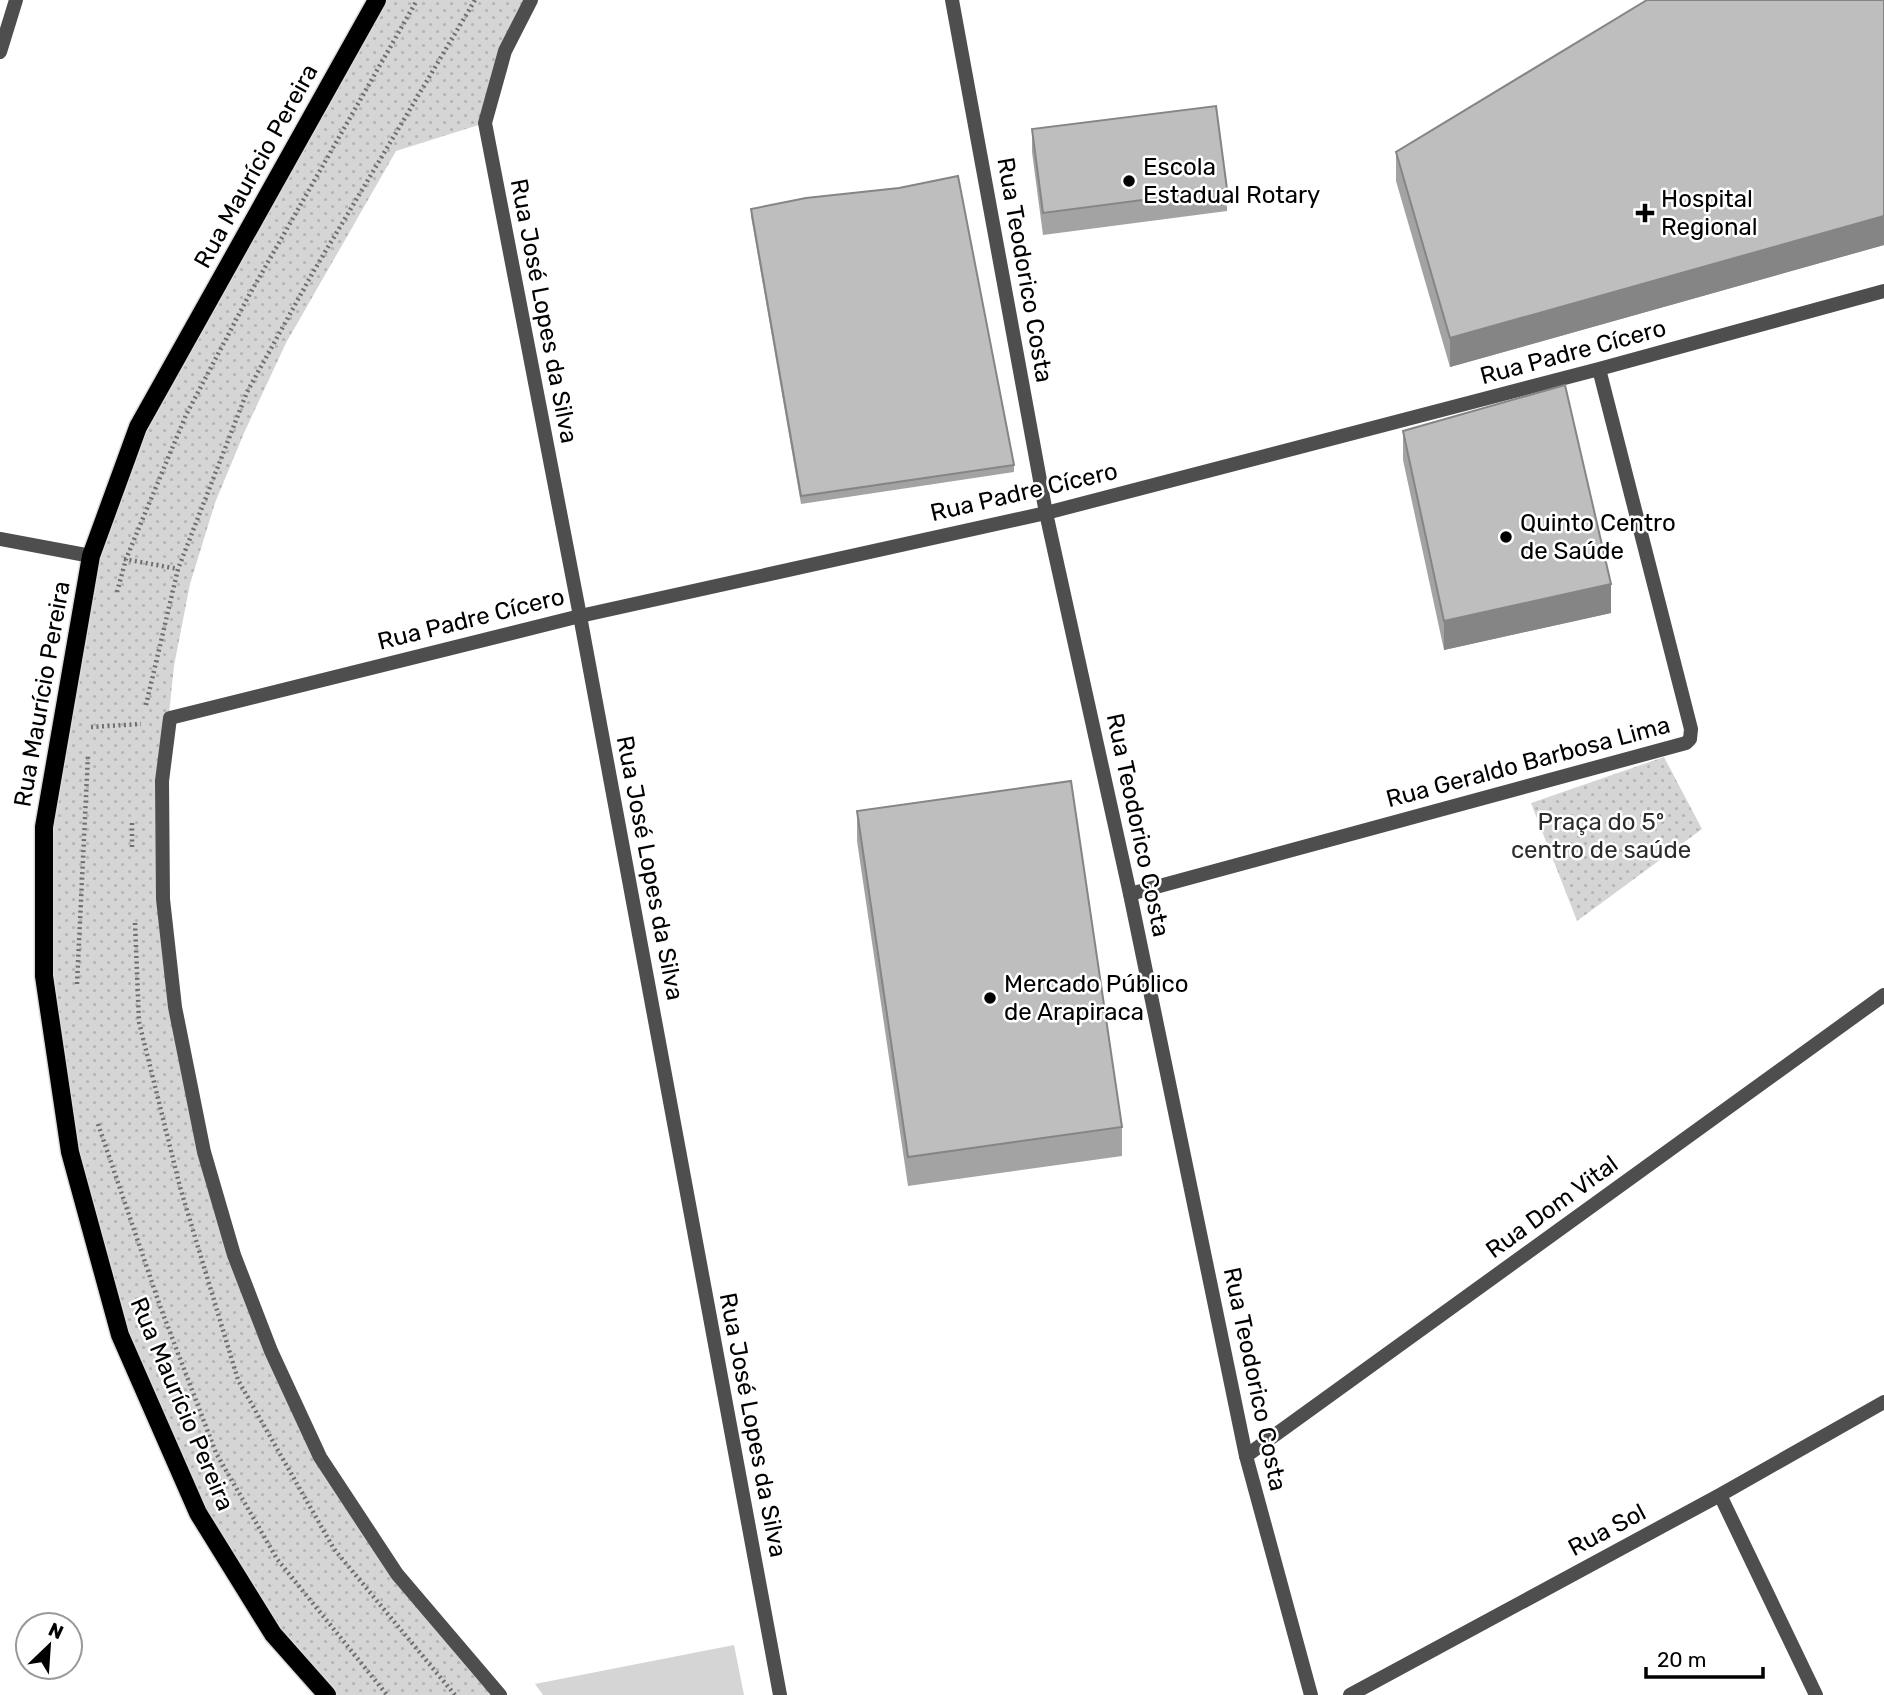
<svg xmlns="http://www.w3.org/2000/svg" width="1884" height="1695" font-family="Rubik,sans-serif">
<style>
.grass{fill:#d5d5d5}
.park{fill:url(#park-dots)}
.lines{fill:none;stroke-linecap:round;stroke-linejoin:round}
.primary-casing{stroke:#dbdbdb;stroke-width:21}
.path{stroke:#707070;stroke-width:4.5;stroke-dasharray:2 3.5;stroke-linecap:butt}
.minor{stroke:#4e4e4e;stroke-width:14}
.tertiary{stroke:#4e4e4e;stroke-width:14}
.primary{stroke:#000;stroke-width:18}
.wall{fill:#a3a3a3}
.shaded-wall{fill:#858585}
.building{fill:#bebebe;stroke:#858585;stroke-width:2}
.poi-dot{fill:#000;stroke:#fff;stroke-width:2.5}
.labels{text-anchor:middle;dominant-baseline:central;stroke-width:5;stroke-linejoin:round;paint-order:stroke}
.street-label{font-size:24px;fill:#000;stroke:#fff}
.poi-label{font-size:24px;fill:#000;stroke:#fff;text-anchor:start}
.park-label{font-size:24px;fill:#2c2c2c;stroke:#fff}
</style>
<defs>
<pattern id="park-dots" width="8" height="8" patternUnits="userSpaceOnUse" patternTransform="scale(1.75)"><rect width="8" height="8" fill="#d5d5d5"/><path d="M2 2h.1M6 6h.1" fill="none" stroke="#b5b5b5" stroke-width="1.8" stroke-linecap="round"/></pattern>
</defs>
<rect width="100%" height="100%" fill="#fff"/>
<path class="grass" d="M734,1645L744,1695H543L535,1684Z"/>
<path class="park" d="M377,0H531L485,123L396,151L286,343L244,433L215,503L190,584L174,666L162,781L175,1007L234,1255L320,1457L398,1574L500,1695H327L273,1634L198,1513L120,1335L70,1152L44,976V827L91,556L138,427Z
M1664,757L1702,829L1577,921L1531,803Z"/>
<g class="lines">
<defs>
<path id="primary" d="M327,1695L273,1634L198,1513L120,1335L70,1152L44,976V827L91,556L138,427L377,0"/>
</defs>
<use href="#primary" class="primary-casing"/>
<path class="path" d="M124,559L178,569
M117,592L126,559L186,415L247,299L417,0
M146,705L178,569L247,392L312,274L475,0
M91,727L141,724
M132,847V821
M135,923L139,1022L180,1187L238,1380L334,1549L455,1695
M77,984L88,755
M98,1124L160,1306L216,1453L277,1559L387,1695"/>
<path class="minor" d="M0,52L16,0
M0,539L91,556
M1130,894L1686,743L1690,739L1691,729L1599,369
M1246,1456L1884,995
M1720,1495L1816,1695
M500,1695L397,1574L320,1457L271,1351L234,1255L204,1152L175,1007L163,899L162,781L170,718L580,616L1046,513L1599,369L1884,291
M1350,1695L1720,1495L1884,1402"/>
<path class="tertiary" d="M531,0L505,51L485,123L580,616L780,1695
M952,0L1046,513L1130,894L1246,1456L1311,1695"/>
<use href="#primary" class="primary"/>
</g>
<path class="wall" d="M1884,0V245L1450,367L1396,181V152Z
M1032,129L1227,189V211L1043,235L1032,152Z
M751,209L1014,465V472L801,504L751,216Z
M1403,431L1611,613L1444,650L1403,460Z
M857,811L1122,1127V1156L908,1186L857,841Z"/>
<path class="shaded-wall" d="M1884,216V245L1450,367V338Z
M1611,584V613L1444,650V621Z"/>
<path class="building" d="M1647,0H1884V216L1450,338L1396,152Z
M1216,106L1227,189L1043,213L1032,129Z
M958,176L1014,465L801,496L751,209L806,198L899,188Z
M1565,385L1611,584L1444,621L1403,431Z
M1071,781L1122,1127L908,1157L857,811Z"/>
<g class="poi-dot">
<circle cx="1129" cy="181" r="7"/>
<path d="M1641.5 202.5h7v7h7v7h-7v7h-7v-7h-7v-7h7z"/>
<circle cx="1506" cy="537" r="7"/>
<circle cx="990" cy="998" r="7"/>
</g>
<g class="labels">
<g class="street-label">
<text transform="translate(256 166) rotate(-61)">Rua Maurício Pereira</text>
<text transform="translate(1025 270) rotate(80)">Rua Teodorico Costa</text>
<text transform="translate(544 311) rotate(79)">Rua José Lopes da Silva</text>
<text transform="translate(1573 352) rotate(-15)">Rua Padre Cícero</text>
<text transform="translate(1024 492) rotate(-13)">Rua Padre Cícero</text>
<text transform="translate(471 619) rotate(-14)">Rua Padre Cícero</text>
<text transform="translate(42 694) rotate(-80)">Rua Maurício Pereira</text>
<text transform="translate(1528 762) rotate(-15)">Rua Geraldo Barbosa Lima</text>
<text transform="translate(1138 825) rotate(78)">Rua Teodorico Costa</text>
<text transform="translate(650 868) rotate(79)">Rua José Lopes da Silva</text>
<text transform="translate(1552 1207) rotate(-36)">Rua Dom Vital</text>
<text transform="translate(1255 1379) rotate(78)">Rua Teodorico Costa</text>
<text transform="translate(182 1404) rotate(67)">Rua Maurício Pereira</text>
<text transform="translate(753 1425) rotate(79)">Rua José Lopes da Silva</text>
<text transform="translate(1607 1530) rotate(-28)">Rua Sol</text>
</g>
<g class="poi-label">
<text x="1143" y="167">Escola<tspan x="1143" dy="28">Estadual Rotary</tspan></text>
<text x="1661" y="199">Hospital<tspan x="1661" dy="28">Regional</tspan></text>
<text x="1520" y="523">Quinto Centro<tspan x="1520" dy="28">de Saúde</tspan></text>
<text x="1004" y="984">Mercado Público<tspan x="1004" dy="28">de Arapiraca</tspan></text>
</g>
<g class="park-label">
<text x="1601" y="822">Praça do 5º<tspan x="1601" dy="28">centro de saúde</tspan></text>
</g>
</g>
<g transform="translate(49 1646) rotate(25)"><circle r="33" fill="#ffffff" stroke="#999999" stroke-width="2"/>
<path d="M0-5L12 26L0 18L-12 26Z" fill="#000000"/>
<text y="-10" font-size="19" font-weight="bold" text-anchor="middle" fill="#000000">N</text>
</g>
<path d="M1646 1667v10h117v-10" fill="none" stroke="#000000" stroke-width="3.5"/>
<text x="1657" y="1667" font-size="21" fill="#000000" stroke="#ffffff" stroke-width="5" paint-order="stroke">20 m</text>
</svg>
